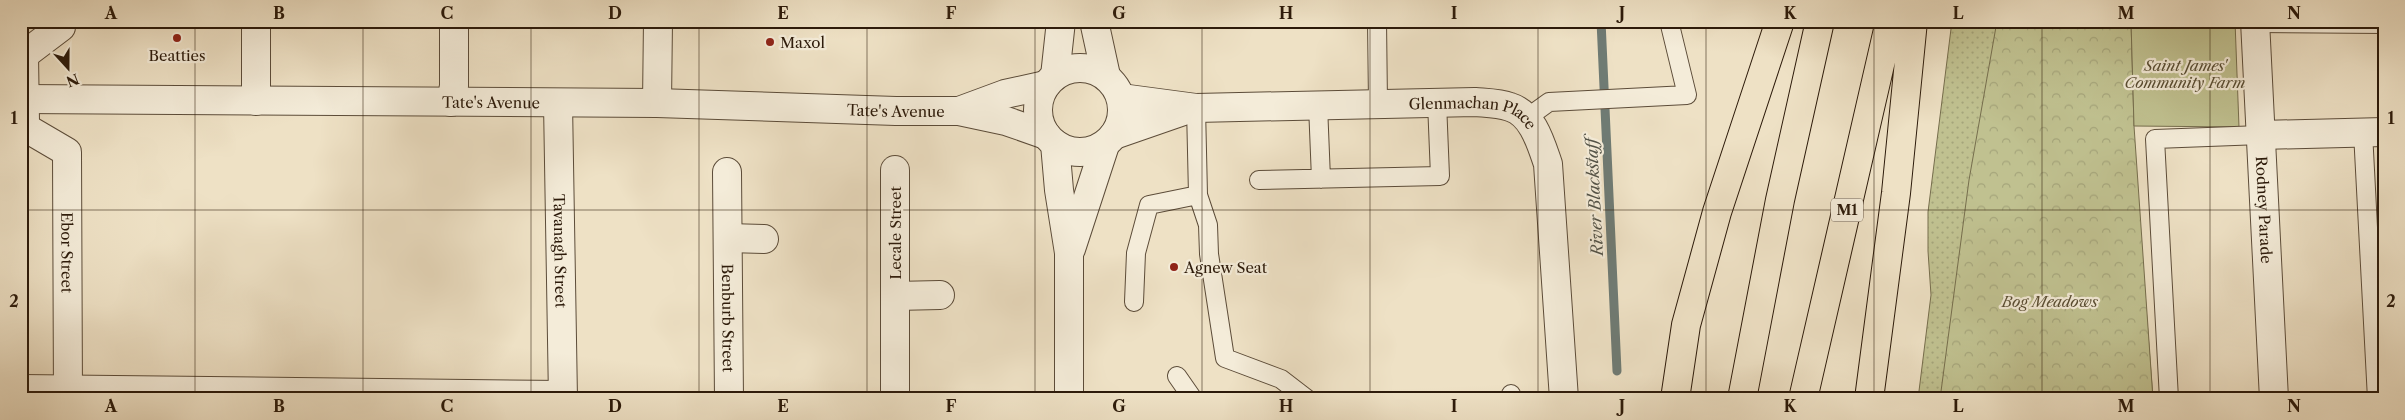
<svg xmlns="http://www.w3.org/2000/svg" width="2405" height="420" font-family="'Libre Caslon Text',serif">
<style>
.grass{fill:url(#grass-dots);stroke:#766e4d}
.forest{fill:url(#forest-crowns);stroke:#766e4d}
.garden{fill:#c0c190;stroke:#766e4d}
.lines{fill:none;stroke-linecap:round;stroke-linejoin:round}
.stream{stroke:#6f7b74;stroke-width:9}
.service-casing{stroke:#5c4c39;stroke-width:20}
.minor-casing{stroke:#5c4c39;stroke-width:30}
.tertiary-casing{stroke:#5c4c39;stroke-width:30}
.motorway-casing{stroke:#2c1a0a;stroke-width:30}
.service{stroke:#f4ecd9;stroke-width:18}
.minor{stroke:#f4ecd9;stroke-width:28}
.tertiary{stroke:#f4ecd9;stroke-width:28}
.motorway{stroke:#eee1c5;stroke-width:28}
.grid{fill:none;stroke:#2c1a0a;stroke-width:1;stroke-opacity:0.55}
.poi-dot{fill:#8f2418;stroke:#f4ecd9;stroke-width:2}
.labels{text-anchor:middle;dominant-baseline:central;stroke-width:4.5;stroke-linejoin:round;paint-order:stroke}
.shield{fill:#f4ecd9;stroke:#685948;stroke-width:1}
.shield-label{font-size:14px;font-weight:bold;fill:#2c1a0a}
.poi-label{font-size:15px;fill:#2c1a0a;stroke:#f4ecd9;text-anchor:start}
.park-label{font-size:15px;font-style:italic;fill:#584c32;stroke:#f4ecd9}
.street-label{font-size:15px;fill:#2c1a0a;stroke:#f4ecd9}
.water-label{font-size:16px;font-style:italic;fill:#535348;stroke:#f4ecd9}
.neatline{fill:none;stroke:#2c1a0a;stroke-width:2}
.grid-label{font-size:16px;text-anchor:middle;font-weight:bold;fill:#2c1a0a}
</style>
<defs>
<pattern id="grass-dots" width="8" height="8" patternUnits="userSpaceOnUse" patternTransform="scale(1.25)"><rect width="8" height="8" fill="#c0c190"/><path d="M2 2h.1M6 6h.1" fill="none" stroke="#a5a57b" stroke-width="1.8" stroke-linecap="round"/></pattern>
<pattern id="forest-crowns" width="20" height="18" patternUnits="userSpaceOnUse" patternTransform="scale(1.25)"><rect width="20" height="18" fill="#c0c190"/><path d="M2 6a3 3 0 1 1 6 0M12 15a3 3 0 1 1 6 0" fill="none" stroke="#a5a57b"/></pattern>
</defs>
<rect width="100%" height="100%" fill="#eee1c5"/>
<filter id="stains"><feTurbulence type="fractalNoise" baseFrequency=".004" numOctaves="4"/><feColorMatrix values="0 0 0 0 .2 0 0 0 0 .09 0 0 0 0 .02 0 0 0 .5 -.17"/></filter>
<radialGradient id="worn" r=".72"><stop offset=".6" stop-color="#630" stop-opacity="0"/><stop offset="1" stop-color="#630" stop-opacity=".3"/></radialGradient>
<path class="grass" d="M1952,21H2130L2132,124L2153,399H1918L1931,295L1928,251V212Z"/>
<path class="forest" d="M1997,21H2131L2134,126L2153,399H1940L1969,180Z"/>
<path class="garden" d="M2131,21H2235L2239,127L2134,126Z"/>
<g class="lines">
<path class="stream" d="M1601,21L1617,371"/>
<defs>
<path id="service" d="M1377,21L1378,103
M2255,23L2384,24
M1318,105L1321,179
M1196,108L1198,195L1208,225L1209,254L1225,358L1281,379L1307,399
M1527,118L1549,102L1687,95L1669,21
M2363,132L2377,399
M1259,180L1440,176L1437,102
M1134,302L1136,253L1149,205L1198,195
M1177,376L1193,399
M1511,394V399
M2169,399L2155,139L2261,135"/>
<g id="minor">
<path d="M256,21V101"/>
<path id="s1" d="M2255,21L2274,399"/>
<path d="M21,52L24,55L25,122"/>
<path d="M24,55L61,27V21"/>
<path id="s2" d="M1121,98L1196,108L1475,102C1486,103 1499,103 1510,107C1533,114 1541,144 1548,164L1564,399"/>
<path d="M451,102L454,86V21"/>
<path id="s3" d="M558,103L563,399"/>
<path d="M657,103L658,21"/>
<path id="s4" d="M26,128L67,152L68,399"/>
<path d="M1114,135L1189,109"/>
<path d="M2261,135L2384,132"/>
<path d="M895,170V399"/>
<path id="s5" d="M727,172L729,399"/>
<path d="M728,238L764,239"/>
<path d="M895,296L940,295"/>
<path d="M21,389L563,395"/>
</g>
<g id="tertiary">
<path d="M1094,21L1106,76"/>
<circle cx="1080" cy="110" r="42"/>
<path d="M1055,76L1061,21"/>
<path id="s6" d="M21,99L657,103L896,111H959L1006,121L1046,135"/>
<path d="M959,111L1005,94L1046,85"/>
<path d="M1055,144L1059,190L1069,253V399"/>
<path d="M1071,249L1105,145"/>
</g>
<path id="motorway" d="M1675,399L1686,325L1717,212L1780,21
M1742,399L1780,200L1820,21
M1803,399L1890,21
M1869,399L1896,193L1913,21"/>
</defs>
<use href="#service" class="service-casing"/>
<use href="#minor" class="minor-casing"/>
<use href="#tertiary" class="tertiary-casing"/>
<use href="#motorway" class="motorway-casing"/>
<use href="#service" class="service"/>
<use href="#minor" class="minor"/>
<use href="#tertiary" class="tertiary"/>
<use href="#motorway" class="motorway"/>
</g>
<path class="grid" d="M195,21V399M363,21V399M531,21V399M699,21V399M867,21V399M1035,21V399M1202,21V399M1370,21V399M1538,21V399M1706,21V399M1874,21V399M2042,21V399M2210,21V399M21,210H2384"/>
<g class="poi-dot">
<circle cx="177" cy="38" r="5"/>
<circle cx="770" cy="42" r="5"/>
<circle cx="1174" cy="267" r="5"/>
</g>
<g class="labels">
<rect class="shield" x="1831" y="198.5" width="32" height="23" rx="4"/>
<g class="shield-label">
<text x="1847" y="210">M1</text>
</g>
<g class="poi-label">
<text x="780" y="42">Maxol</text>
<text x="177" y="55" text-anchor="middle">Beatties</text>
<text x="1184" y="267">Agnew Seat</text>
</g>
<g class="park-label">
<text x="2185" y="65">Saint James'<tspan x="2185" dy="17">Community Farm</tspan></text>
<text x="2050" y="301">Bog Meadows</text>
</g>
<g class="street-label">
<text stroke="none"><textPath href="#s6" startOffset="470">Tate's Avenue</textPath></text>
<text stroke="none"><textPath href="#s6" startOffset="875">Tate's Avenue</textPath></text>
<text stroke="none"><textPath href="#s2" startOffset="355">Glenmachan Place</textPath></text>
<text stroke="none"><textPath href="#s1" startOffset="189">Rodney Parade</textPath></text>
<text transform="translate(895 233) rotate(-90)">Lecale Street</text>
<text stroke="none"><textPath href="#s3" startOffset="148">Tavanagh Street</textPath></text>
<text stroke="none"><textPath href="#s4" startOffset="148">Ebor Street</textPath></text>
<text stroke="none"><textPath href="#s5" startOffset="146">Benburb Street</textPath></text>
</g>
<g class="water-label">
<text transform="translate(1594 197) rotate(-93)">River Blackstaff</text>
</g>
</g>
<rect width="2405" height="420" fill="none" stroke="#eee1c5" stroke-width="55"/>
<g transform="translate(68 68) rotate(159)" stroke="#f4ecd9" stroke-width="4" paint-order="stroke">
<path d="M0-4L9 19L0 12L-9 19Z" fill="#2c1a0a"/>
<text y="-8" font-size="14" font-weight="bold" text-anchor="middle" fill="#2c1a0a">N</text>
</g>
<rect x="28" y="28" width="2350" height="364" class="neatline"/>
<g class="grid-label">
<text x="111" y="19">A</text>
<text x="279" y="19">B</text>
<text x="447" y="19">C</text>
<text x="615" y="19">D</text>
<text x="783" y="19">E</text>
<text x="951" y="19">F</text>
<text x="1119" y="19">G</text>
<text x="1286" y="19">H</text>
<text x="1454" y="19">I</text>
<text x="1622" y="19">J</text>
<text x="1790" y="19">K</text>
<text x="1958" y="19">L</text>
<text x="2126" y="19">M</text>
<text x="2294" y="19">N</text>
<text x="14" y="124">1</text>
<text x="2391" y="124">1</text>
<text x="14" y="307">2</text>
<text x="2391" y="307">2</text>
<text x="111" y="412">A</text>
<text x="279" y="412">B</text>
<text x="447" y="412">C</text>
<text x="615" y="412">D</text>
<text x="783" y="412">E</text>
<text x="951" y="412">F</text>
<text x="1119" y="412">G</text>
<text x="1286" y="412">H</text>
<text x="1454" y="412">I</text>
<text x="1622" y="412">J</text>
<text x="1790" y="412">K</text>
<text x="1958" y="412">L</text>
<text x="2126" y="412">M</text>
<text x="2294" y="412">N</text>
</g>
<rect width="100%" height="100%" filter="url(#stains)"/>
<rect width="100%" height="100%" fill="url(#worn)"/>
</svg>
